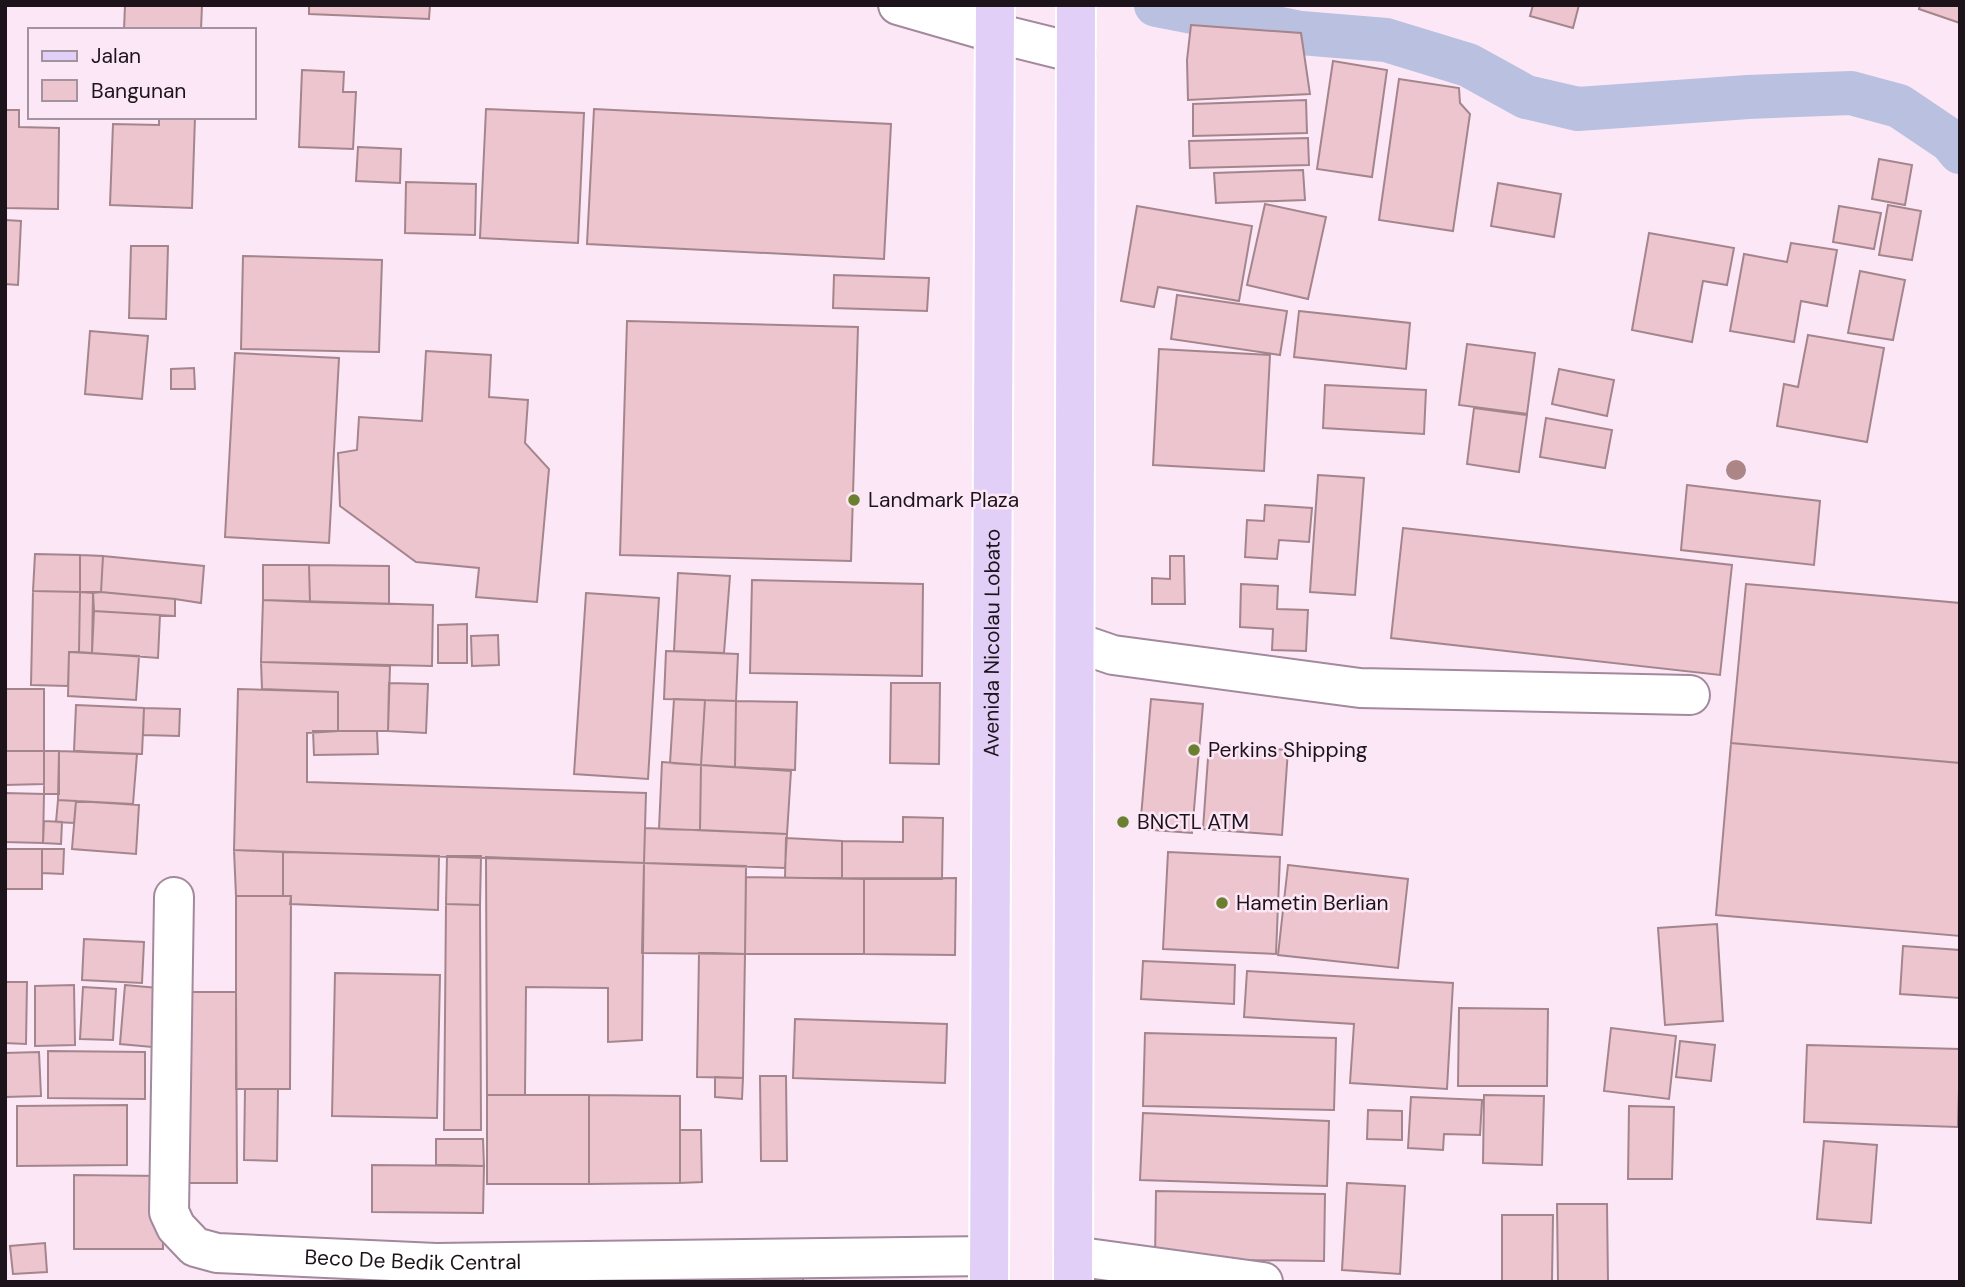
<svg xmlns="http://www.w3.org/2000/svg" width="1965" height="1287" font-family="'DM Sans',sans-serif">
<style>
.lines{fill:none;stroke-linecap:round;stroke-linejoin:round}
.canal{stroke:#b9c0e0;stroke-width:44}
.building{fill:#ecc5ce;stroke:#a5858c;stroke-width:2}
.minor-casing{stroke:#a2899d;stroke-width:42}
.major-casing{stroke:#fff;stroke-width:42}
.minor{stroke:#fff;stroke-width:38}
.major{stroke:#e1cff8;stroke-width:38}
.tree{fill:#ac8687}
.poi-dot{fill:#6a7f2f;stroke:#fce7f7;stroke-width:2.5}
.labels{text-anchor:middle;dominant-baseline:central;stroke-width:5;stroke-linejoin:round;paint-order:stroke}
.poi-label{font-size:21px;fill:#1d141b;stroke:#fce7f7;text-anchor:start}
.street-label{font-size:21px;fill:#1d141b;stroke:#fce7f7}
</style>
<rect width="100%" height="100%" fill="#fce7f7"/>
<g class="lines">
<path class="canal" d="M1156,5L1301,33L1386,40L1468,65L1526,97L1578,109L1748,97L1851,93L1899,106L1951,141L1960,152"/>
</g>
<path class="building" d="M125,5H202L201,30H124Z
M309,5H430L429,19L309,14Z
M1533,5H1579L1573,28L1530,16Z
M1920,5H1960V23L1919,9Z
M1191,25L1301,33L1310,94L1188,100L1187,60Z
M1333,61L1387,70L1372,177L1317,169Z
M302,70L344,72L343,92H356L353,149L299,147Z
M1399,79L1459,88L1460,103L1470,114L1453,231L1379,220Z
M1306,100L1307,133L1193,136V104Z
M486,109L584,113L578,243L480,238Z
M594,109L891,124L884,259L587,244Z
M5,110H19V127L59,128L58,209L5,208Z
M159,117H195L192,208L110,205L113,124L159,125Z
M1308,138L1309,165L1190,168L1189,141Z
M358,147L401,149L400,183L356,181Z
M1879,159L1912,165L1905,205L1872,199Z
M1303,170L1305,200L1216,203L1214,173Z
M406,182L476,184L475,235L405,233Z
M1498,183L1561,194L1554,237L1491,226Z
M1265,204L1326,217L1308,299L1247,285Z
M1888,205L1921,211L1912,260L1879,255Z
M1137,206L1252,226L1239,301L1158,287L1154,307L1121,301Z
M1839,206L1881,213L1874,249L1833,242Z
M5,220L21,221L18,285L5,284Z
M1649,233L1734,248L1727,285L1703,281L1692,342L1632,330Z
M1791,243L1837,250L1827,306L1801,301L1794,342L1730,331L1744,254L1787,262Z
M131,246H168L166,319L129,318Z
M243,256L382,260L379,352L241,349Z
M1860,271L1905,280L1893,340L1848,333Z
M834,275L929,278L927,311L833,308Z
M1177,295L1287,311L1280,355L1171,339Z
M1299,311L1410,323L1406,369L1294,357Z
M627,321L858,327L851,561L620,555Z
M90,331L148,336L142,399L85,394Z
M1808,335L1884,348L1867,442L1777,426L1784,384L1798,387Z
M1467,344L1535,353L1527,414L1459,405Z
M1159,349L1270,355L1264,471L1153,465Z
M426,351L491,355L489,397L528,400L525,443L549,469L537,602L476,597L479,568L416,562L340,506L338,453L357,450L359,417L422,421Z
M235,353L339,358L329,543L225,537Z
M194,368L195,389H171V369Z
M1559,369L1614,380L1607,416L1552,404Z
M1325,385L1426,390L1424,434L1323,428Z
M1474,408L1527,415L1519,472L1467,464Z
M1546,418L1612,430L1605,468L1540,457Z
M1318,475L1364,478L1355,595L1310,592Z
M1687,485L1820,501L1814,565L1681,550Z
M1265,505L1312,508L1309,542L1279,540L1277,559L1245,557L1247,520L1264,521Z
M1403,528L1732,565L1720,675L1391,638Z
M35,554L80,555V592L33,591Z
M80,555L103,556L101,592H80Z
M103,556L204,566L201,603L175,599L101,592Z
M1170,556H1184L1185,604H1152V578L1170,579Z
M263,565H309L310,602L263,600Z
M309,565L389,566V604L310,602Z
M678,573L730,576L724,653L674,651Z
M752,580L923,584L922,676L750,673Z
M1241,584L1278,586L1277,609L1308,610L1306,651L1272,650L1273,629L1240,627Z
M1746,584L1960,603V763L1731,743Z
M33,591L80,592L79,652H69L68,686L31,685Z
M80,592L93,593L92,653L79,652Z
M101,592L175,599V616L94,611L93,593Z
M586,593L659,598L648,779L574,774Z
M263,600L433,605L432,666L261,662Z
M94,611L160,615L158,658L92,653Z
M467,624V663H438V625Z
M498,635L499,665L472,666L471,636Z
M666,651L738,654L736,701L664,699Z
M69,652L139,656L136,700L68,696Z
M261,662L390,666L388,731H338V692L262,689Z
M389,683L428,684L426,733L388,731Z
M891,683H940L939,764L890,763Z
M5,689H44V751H5Z
M238,689L338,692V731L307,733V782L646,793L644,863L234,850Z
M674,699L705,700L701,765L670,763Z
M1151,699L1203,704L1192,833L1140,829Z
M705,700L736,701L735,767L701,765Z
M736,701L797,702L795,770L735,767Z
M76,705L144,708L142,754L74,751Z
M144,708L180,709L179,736L143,735Z
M313,731H377L378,754L314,755Z
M1731,743L1960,763V936L1716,915Z
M1209,744L1288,750L1282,835L1203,829Z
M5,751H44V784L5,785Z
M44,751H59V794H44Z
M59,751L137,754L133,804L58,800Z
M662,762L701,765L700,830L659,829Z
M701,765L791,771L787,834L700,830Z
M5,793L44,794L43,843L5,842Z
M58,800L76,801L74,823L56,822Z
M76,801L139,805L136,854L72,849Z
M903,817L943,818L942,879L842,878V841L903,842Z
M44,821L62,822L61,844L43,843Z
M645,828L787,834L785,868L644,863Z
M786,838L842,841V878H785Z
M5,849H42V889H5Z
M42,849H64L63,874L42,873Z
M234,850L283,852V896H236Z
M283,852L439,856L438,910L290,904L291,896H283Z
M1168,852L1280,857L1276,954L1163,949Z
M447,856H481L480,905L446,904Z
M486,857L644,863L642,1040L608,1042V988L526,987L525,1095H487Z
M644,863L746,866L745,954L642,953Z
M1288,865L1408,879L1398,968L1278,955Z
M746,877L864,879V954H745Z
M956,878L955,955L864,954V879Z
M236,896H291L290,1089H236Z
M446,904L480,905L481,1130H444Z
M1717,924L1723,1021L1665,1025L1658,928Z
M84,939L144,942L142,983L82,980Z
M1903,946L1960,950V998L1900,994Z
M699,953L745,954L743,1078L697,1077Z
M1143,961L1235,965L1234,1004L1141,999Z
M1247,971L1453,983L1447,1089L1350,1083L1354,1024L1244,1017Z
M335,973L440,975L437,1118L332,1116Z
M5,982H27L26,1044L5,1043Z
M74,985L75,1045L35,1046V986Z
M125,985L169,989L163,1048L120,1044Z
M83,987L116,989L113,1040L80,1039Z
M177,992H236L237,1183H178Z
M1459,1008L1548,1009L1547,1086H1458Z
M795,1019L947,1024L945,1083L793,1078Z
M1611,1028L1676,1036L1669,1099L1604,1091Z
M1145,1033L1336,1038L1334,1110L1143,1106Z
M1680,1041L1715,1045L1711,1081L1676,1077Z
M1807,1045L1960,1049L1958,1127L1804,1122Z
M48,1051L145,1052V1099L48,1098Z
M39,1052L41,1096L5,1097V1053Z
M760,1076H786L787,1161H761Z
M715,1077L743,1078L742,1099L715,1097Z
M245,1089H278L277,1161L244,1160Z
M487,1095H589V1184H487Z
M589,1095L680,1096V1183L589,1184Z
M1484,1095L1544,1096L1542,1165L1483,1163Z
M1411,1097L1482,1100L1480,1135L1444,1134L1443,1150L1408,1148Z
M127,1105V1165L17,1166V1106Z
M1629,1106L1674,1107L1672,1179H1628Z
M1368,1110L1402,1111V1140L1367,1139Z
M1143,1113L1329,1121L1327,1186L1140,1180Z
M680,1130H701L702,1182L680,1183Z
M436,1139H483L484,1166L436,1165Z
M1824,1141L1877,1145L1871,1223L1817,1219Z
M372,1165L484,1166L483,1213L372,1212Z
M74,1175L162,1176L163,1249H74Z
M1347,1183L1405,1186L1400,1274L1342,1270Z
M1156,1191L1325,1194L1324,1261L1155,1259Z
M1557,1204H1607L1608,1282H1558Z
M1502,1215H1553L1552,1282H1502Z
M45,1243L47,1272L13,1274L10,1246Z
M741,1265L803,1266V1282H741Z"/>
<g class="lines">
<defs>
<g id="minor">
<path d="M898,5L995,33L1076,53"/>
<path d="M1075,642L1113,655L1360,688L1690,695"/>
<path id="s1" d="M174,897L169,1212L176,1227L195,1247L217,1253L436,1263L989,1256"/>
<path d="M1073,1256L1263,1282"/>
</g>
<g id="major">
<path id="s2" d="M989,1282L995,5"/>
<path d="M1073,1282L1076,5"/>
</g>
</defs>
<use href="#minor" class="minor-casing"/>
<use href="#major" class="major-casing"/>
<use href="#minor" class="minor"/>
<use href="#major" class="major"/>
</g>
<circle class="tree" cx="1736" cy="470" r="10"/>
<g class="poi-dot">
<circle cx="854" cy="500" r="7"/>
<circle cx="1194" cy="750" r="7"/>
<circle cx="1123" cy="822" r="7"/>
<circle cx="1222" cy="903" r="7"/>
</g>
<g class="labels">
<g class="poi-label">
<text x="868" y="500">Landmark Plaza</text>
<text x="1208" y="750">Perkins Shipping</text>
<text x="1137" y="822">BNCTL ATM</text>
<text x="1236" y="903">Hametin Berlian</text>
</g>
<g class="street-label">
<text stroke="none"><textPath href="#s2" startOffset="639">Avenida Nicolau Lobato</textPath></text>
<text stroke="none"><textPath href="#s1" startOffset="578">Beco De Bedik Central</textPath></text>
</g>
</g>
<rect width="1965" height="1287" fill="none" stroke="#1d141b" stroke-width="14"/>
<rect x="28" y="28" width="228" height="91" fill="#fce7f7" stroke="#a3939f" stroke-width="2"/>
<rect x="42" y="51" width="35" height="10" fill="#e1cff8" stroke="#a3939f" stroke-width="2"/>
<text x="91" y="63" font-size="21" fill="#1d141b">Jalan</text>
<rect x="42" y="80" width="35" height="21" fill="#ecc5ce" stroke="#a3939f" stroke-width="2"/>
<text x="91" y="98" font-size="21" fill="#1d141b">Bangunan</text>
</svg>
